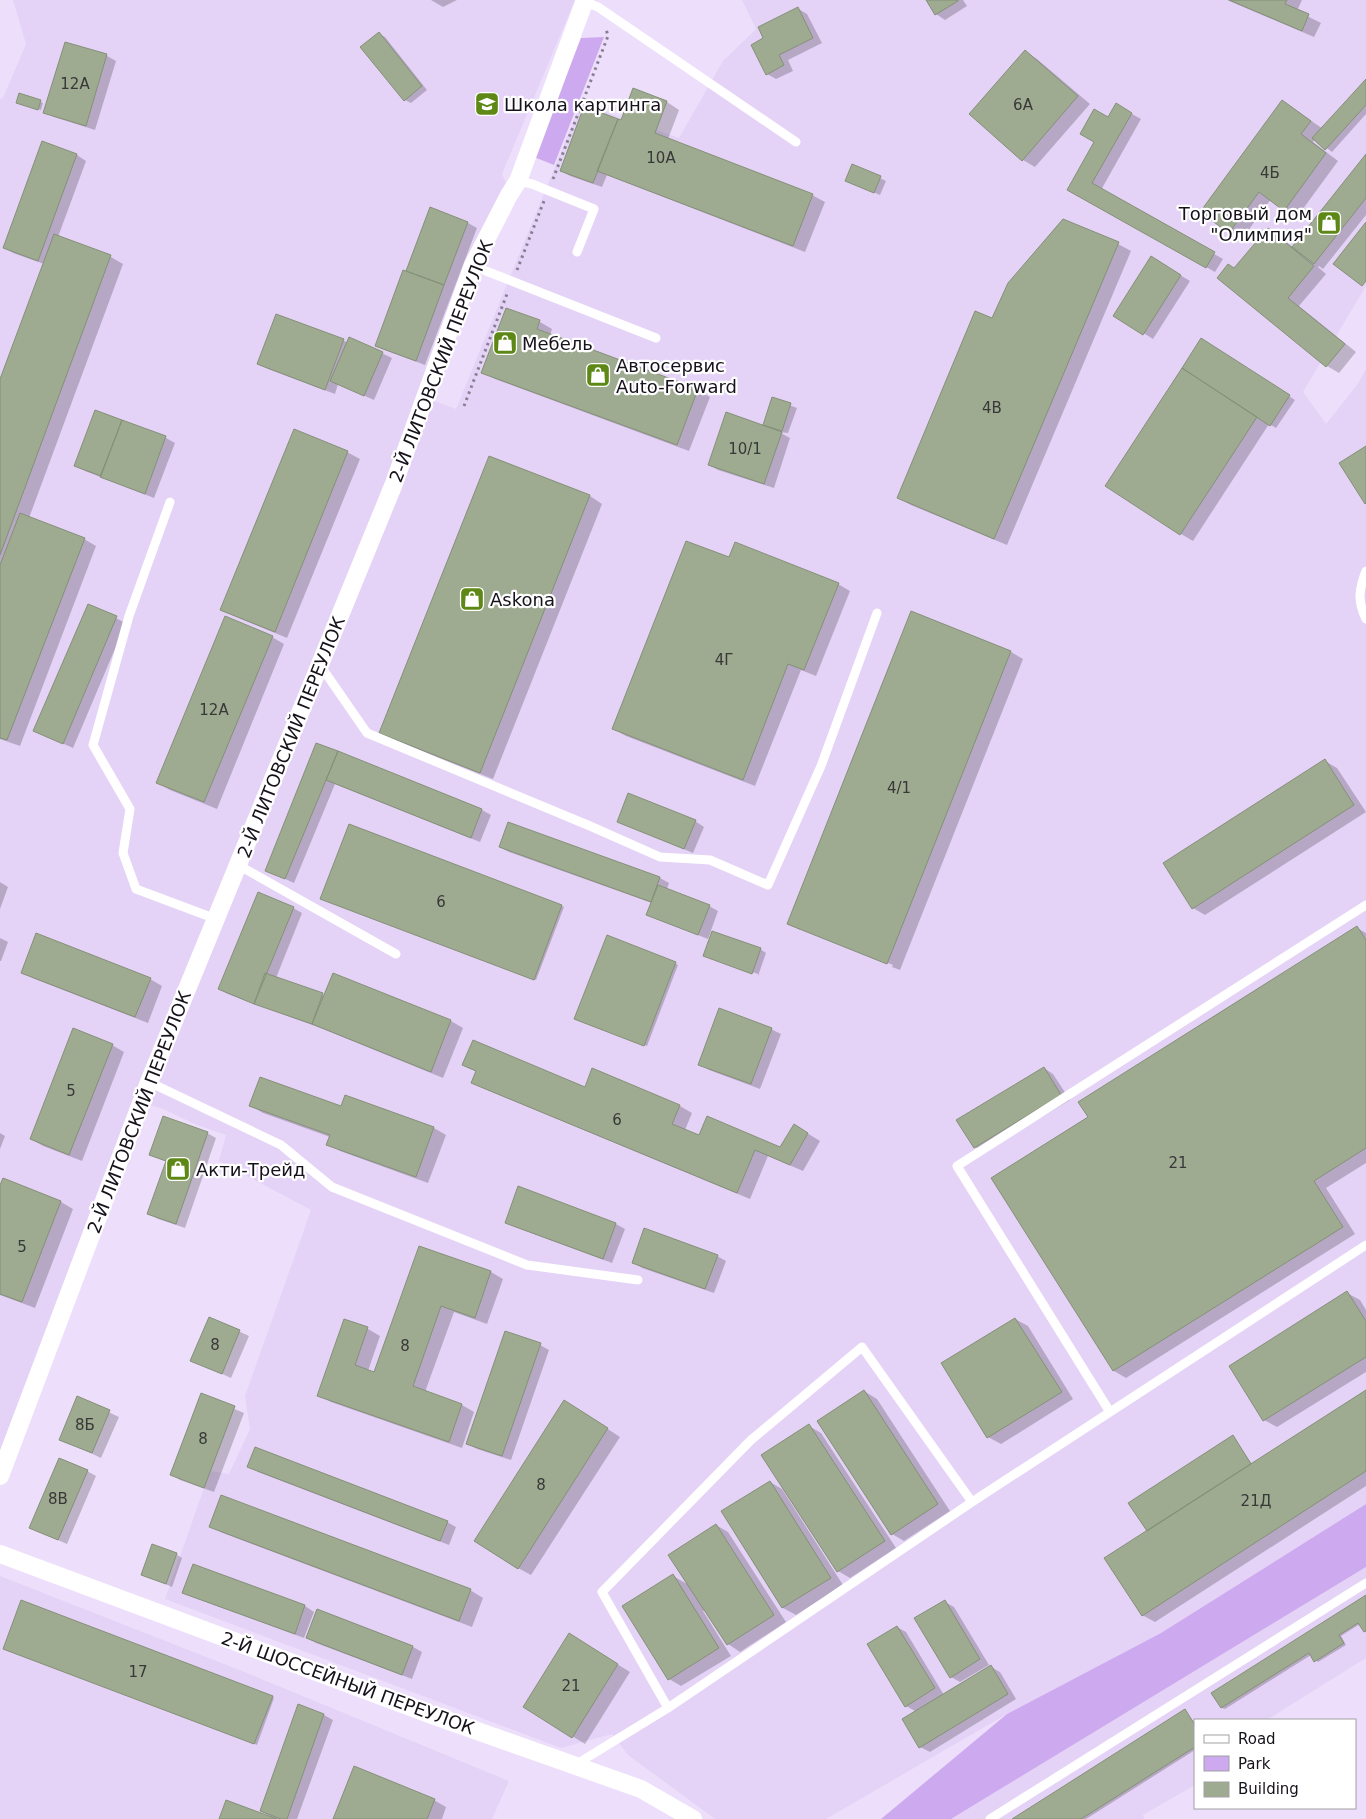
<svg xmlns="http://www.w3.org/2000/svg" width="1366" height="1819" font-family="'DejaVu Sans',sans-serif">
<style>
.built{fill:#e4d3f6}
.green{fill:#cdaaef}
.shadow{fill:#0003}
.building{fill:#9eab91;stroke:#849077}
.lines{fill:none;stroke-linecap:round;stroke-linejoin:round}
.path{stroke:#897f92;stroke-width:3;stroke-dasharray:2.5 4;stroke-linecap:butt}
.service{stroke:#fff;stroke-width:9}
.minor{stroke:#fff;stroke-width:18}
.labels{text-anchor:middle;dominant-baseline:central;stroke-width:4.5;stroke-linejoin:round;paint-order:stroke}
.number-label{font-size:15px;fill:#383838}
.poi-label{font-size:18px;fill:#16111a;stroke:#fff;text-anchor:start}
.street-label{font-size:18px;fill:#16111a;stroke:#fff}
</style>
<rect width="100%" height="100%" fill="#eddffb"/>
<path class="built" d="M13,0H575L502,174L512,197L429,399L456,409L581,103L679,138L723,61L756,29L742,0H1366V286L1303,392L1326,424L1357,385L1366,369V1504L1161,1633L1007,1714L826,1819H715L628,1755L612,1734L561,1748L165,1599L210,1471L229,1474L250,1429L245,1396L311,1210L219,1161L226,1135L197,1125L163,1109L141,1102L0,1476V99L3,98L26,44Z
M1366,1567V1658L1267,1720H1195V1785L1143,1815L1144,1819H951Z
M0,1576L242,1671L509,1781L492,1819H0Z"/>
<path class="green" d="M604,37L554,165L534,157L581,38Z
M1366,1504V1567L951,1819H881L1007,1714L1161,1633Z"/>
<path class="shadow" d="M431,0H457L443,7Z
M927,0H963L967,6L945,20L936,14Z
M1227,0H1302L1297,11L1321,23L1314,37Z
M797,8L807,14L822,43L788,60L793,71L776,79L767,74L765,39Z
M379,34L385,37L427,90L411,103L405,100Z
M66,43L107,56L116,61L95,130L54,117L45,112Z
M1025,52L1037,59L1090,104L1035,167L1023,160Z
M1366,81V114L1332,152L1315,139L1313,142L1338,161L1297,217L1271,199L1242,239L1230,232L1283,101L1323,129Z
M634,90L667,102L679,110L668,139L812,195L825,202L805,252L607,175L602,187L570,176L561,171L622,121Z
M20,95L43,103L41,110L20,104Z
M1116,105L1141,119L1101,190L1223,259L1215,272L1069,189Z
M43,143L77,155L86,161L58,237L111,257L123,264L29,518L84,539L96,546L20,746L0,739V383L44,264L13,253L4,247Z
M1366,156V215L1323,269L1319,266L1318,267L1326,274L1299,306L1356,352L1339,373L1327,366L1218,278L1235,269L1268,230L1293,247Z
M853,165L886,181L880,195L852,183Z
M430,209L468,223L477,228L425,365L385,350L376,345L407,273Z
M1118,244L1131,251L1007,545L911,505L898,498Z
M1160,263L1190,281L1153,339L1114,315Z
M506,309L540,322L552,329L550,335L697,390L710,397L689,451L495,379L483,372Z
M350,338L392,358L374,400L338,384L335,394L268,369L258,364L343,340L348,343Z
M1207,343L1295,400L1276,428L1269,424L1193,541L1181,534Z
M773,399L797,408L788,433L779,432L790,438L774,488L718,470L709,465L770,429L771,428L765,424Z
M96,412L166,438L175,443L154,498L85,471L76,466Z
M347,452L360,459L287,638L234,616L222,609Z
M490,457L590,496L602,504L493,779L393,740L381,733Z
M730,559L838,584L850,591L816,676L801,670L755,786L626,736L614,729Z
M88,605L126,623L73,748L35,731Z
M272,637L284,644L217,809L170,790L158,783Z
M1011,652L1023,659L900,970L892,967L893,965L800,928V930L789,924Z
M316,745L482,810L491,815L480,842L335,784L294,883L266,870Z
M1325,761L1337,768L1366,812L1205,915L1193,908Z
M618,821H695L704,827L693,853Z
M509,824L660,878L669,883L667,889L709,906L718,911L708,939L657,919L648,914L652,903L509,852L500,847Z
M350,825L564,907L536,980L324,900Z
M0,882L8,887L0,909Z
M293,908L302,913L276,978L325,996L334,974L451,1021L463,1028L443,1078L323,1029L228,994L219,989Z
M1357,928L1366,933V1163L1326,1188L1355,1234L1126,1378L1114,1371L1089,1117Z
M0,938L8,942L1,961H0Z
M760,949L766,953L758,976V974L704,956Z
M675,963L678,965L647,1046L578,1020Z
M22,972L150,979L162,986L148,1023L35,979Z
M771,1029L781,1034L760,1089L709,1070L700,1064Z
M112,1045L124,1052L82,1161L43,1146L31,1139Z
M464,1064L680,1106L692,1113L685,1130L700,1136L781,1149L807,1133L820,1141L803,1171L768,1156L750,1199L485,1089L472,1082L477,1072Z
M1044,1068L1053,1074L1070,1100L984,1152L975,1147Z
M251,1106L341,1108L434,1128L446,1135L428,1183L340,1151L328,1144L330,1137L263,1113Z
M0,1133L5,1136L0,1149Z
M207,1133L216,1138L185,1228L158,1219L149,1214L167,1162L151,1154Z
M519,1188L616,1224L625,1229L612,1263L515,1227L506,1222Z
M0,1189L61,1202L73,1209L35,1308L0,1295Z
M419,1248L491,1272L503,1279L487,1324L454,1312L425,1392L462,1405L474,1412L462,1448L331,1402L319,1395L345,1320L368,1329L380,1336L368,1371L375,1374Z
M717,1256L726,1261L714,1293L642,1268L633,1262Z
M1347,1293L1360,1300L1366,1310V1372L1277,1427L1264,1420L1230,1366Z
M210,1318L249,1336L231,1378L192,1360Z
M1015,1319L1028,1326L1073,1399L1001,1444L988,1437Z
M540,1345L549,1350L511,1460L477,1449L468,1444Z
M864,1391L877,1399L950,1511L904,1541L892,1534Z
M1366,1391V1486L1155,1622L1142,1615L1148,1532L1233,1437L1252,1464Z
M201,1395L244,1413L214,1492L180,1480L171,1474Z
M78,1398L119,1417L101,1458L61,1439Z
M577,1409L620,1437L531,1575L518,1568Z
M809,1426L821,1433L896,1548L850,1578L838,1571Z
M249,1466L447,1522L456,1527L449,1545L258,1472Z
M87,1471L96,1476L67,1544L30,1528Z
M770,1482L782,1489L843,1585L796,1615L783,1608L723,1512Z
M716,1525L728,1532L786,1622L740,1652L728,1644L705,1610L703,1611L731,1656L681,1686L669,1679L673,1576L689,1585Z
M210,1526L470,1590L483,1598L472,1627L223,1533Z
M176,1554L182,1558L172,1587L142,1574Z
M193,1565L305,1606L314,1612L304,1638L193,1597L183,1592Z
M1366,1597V1632L1360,1624L1341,1636L1346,1645L1318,1662L1311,1655L1225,1709L1222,1708L1213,1693Z
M945,1602L954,1607L989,1665L960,1682L951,1677Z
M317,1611L413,1647L422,1652L412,1679L316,1643L307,1638Z
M897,1627L906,1632L944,1695L991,1667L1000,1672L1016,1699L930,1752L920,1747L917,1712L906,1706Z
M581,1642L630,1672L585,1744L525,1707Z
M7,1650L272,1697L274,1698L257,1745Z
M1185,1711L1195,1724V1750L1086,1819H1015Z
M324,1715L333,1720L297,1819H221L269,1817L270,1816L261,1811Z
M434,1800L446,1807L442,1819H334Z"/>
<path class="building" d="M926,0H958V1L935,15Z
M1229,0H1287L1285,4L1309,14L1302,31Z
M798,7L813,38L779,55L784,65L766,75L751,45L763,38L758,27Z
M379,32L422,86L404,101L360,47Z
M65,42L107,54L86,126L43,113Z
M1025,50L1078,96L1022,161L969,114Z
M1366,79V105L1325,150L1312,138Z
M633,88L667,101L655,133L813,194L793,246L597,171L618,119L621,120Z
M19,93L41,100L38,110L16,103Z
M1282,100L1311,121L1301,134L1326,153L1284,211L1259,192L1229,233L1200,212Z
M1116,103L1132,113L1092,183L1215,252L1206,268L1067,190L1094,142L1080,134L1094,109L1108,117Z
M584,106L618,119L593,183L560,171Z
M42,141L77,154L38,261L3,248Z
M1366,154V198L1314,264L1292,247Z
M852,164L881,176L874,193L845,181Z
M430,207L468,222L444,285L406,271Z
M1063,219L1119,242L994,539L897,498L975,311L992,318L1008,283Z
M1366,222V281L1362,286L1333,264Z
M1268,228L1314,266L1288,298L1345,344L1326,367L1217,278L1228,264L1234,268Z
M54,234L111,255L0,555V379Z
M1151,256L1181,275L1143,335L1113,316Z
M403,270L444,285L416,361L375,346Z
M506,308L540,320L537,329L698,389L677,445L481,373Z
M276,314L344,339L325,390L257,364Z
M349,337L383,352L364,396L330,381Z
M1201,338L1290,395L1270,426L1182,368Z
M1182,368L1257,417L1180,535L1105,486Z
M772,397L791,403L782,431L763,425Z
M95,410L122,420L101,476L74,466Z
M726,412L782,432L764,484L708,465Z
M122,420L166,436L145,494L100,477Z
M294,429L348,451L275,632L220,610Z
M1366,446V503L1365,504L1339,463Z
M489,456L590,495L480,773L379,733Z
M20,513L85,538L7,740L0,738V565Z
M686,541L729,557L735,542L839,583L804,670L788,664L743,780L612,729Z
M88,604L117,616L63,744L33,731Z
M911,611L1011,651L887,964L787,924Z
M225,616L273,636L204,802L156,783Z
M316,743L338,751L285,879L265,871Z
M338,751L482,809L471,838L326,780Z
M1325,759L1354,805L1192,909L1163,863Z
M628,793L696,820L684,849L617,822Z
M508,822L660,877L651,902L499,847Z
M349,824L562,905L534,980L320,899Z
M658,885L710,905L698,935L646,915Z
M258,892L294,907L254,1004L218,989Z
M1357,926L1366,940V1148L1314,1181L1343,1227L1113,1371L991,1178L1088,1117L1078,1102Z
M712,931L761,948L752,974L703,956Z
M36,933L151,978L135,1017L21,973Z
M607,935L676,962L644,1046L574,1019Z
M265,973L323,993L312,1024L254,1004Z
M333,973L451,1020L431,1072L312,1024Z
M719,1008L772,1028L751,1084L698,1065Z
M73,1028L113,1044L69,1155L30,1139Z
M473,1040L585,1087L592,1068L680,1105L672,1124L699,1135L707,1116L780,1147L794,1124L808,1133L790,1165L755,1150L737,1193L471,1083L476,1071L462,1065Z
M1044,1067L1061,1095L974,1148L956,1120Z
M260,1077L341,1106L345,1095L434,1127L416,1177L326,1145L330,1135L249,1106Z
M163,1116L208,1132L176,1224L147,1214L166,1161L149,1155Z
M3,1178L61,1201L22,1302L0,1294V1185Z
M518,1186L616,1223L603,1259L505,1223Z
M644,1228L718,1255L705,1289L632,1263Z
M419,1246L491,1271L475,1318L441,1306L413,1386L462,1404L449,1442L317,1396L344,1319L368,1327L355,1365L374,1372Z
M1347,1291L1366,1321V1357L1263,1421L1229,1366Z
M209,1317L240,1330L222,1374L190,1361Z
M1015,1318L1062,1392L987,1438L941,1363Z
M505,1331L541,1343L502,1456L466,1444Z
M864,1390L938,1504L891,1535L817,1421Z
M1366,1390V1471L1142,1616L1104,1558Z
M201,1393L235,1406L204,1488L170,1475Z
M77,1396L110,1410L92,1453L59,1440Z
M564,1400L608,1428L518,1569L474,1541Z
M809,1424L885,1541L837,1572L761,1455Z
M1233,1435L1251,1464L1147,1531L1128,1503Z
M255,1447L448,1521L440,1541L247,1467Z
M59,1458L88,1470L58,1540L29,1528Z
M770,1481L831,1578L782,1608L721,1511Z
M221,1495L471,1589L459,1621L209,1527Z
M716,1524L774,1615L727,1645L668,1555Z
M152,1544L177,1553L166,1584L141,1575Z
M193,1564L305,1605L295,1634L182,1593Z
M673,1574L719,1648L668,1680L622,1606Z
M1366,1595V1631L1364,1632L1358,1623L1339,1635L1344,1643L1314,1662L1309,1653L1221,1708L1211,1693Z
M21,1600L273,1696L254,1744L3,1649Z
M945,1600L980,1659L950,1678L914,1618Z
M317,1609L413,1646L402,1675L306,1638Z
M897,1626L935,1688L905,1707L867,1644Z
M569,1633L618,1664L572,1738L523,1707Z
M991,1665L1008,1694L919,1748L902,1719Z
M298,1704L324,1714L287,1819H281L260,1811Z
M1185,1709L1195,1725V1747L1081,1819H1012Z
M354,1766L435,1799L427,1819H333Z
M226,1800L277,1819H219Z"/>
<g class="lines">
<path class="path" d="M553,179L608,36L606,29
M517,270L544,201
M464,406L507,294"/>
<path class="service" d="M585,2L598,7L796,142
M518,181L532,184L594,209L577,252
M473,265L486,271L656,338
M170,502L129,616L93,745L130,809L123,853L136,889L216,919
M1366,571C1359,589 1357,601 1366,619
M320,665L367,733L590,826L660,857L710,860L768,885L821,766L877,613
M238,865L396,954
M149,1082L281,1145L332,1187L527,1265L638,1280
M1110,1412L957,1166L1366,905
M668,1708L602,1592L751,1440L862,1347L972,1502
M575,1765L668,1708L972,1502L1366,1245
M990,1819L1366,1583"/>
<path class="minor" d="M0,1476L149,1082L393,486L473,265L509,195L518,181L585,0
M0,1554L432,1715L641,1789L693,1819"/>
</g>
<defs>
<symbol id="school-square" viewBox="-11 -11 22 22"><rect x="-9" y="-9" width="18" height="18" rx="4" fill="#5e8816" stroke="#fff"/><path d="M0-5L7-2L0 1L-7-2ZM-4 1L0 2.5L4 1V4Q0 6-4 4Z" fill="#fff"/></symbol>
<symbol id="shop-square" viewBox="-11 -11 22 22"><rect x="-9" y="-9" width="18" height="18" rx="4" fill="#5e8816" stroke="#fff"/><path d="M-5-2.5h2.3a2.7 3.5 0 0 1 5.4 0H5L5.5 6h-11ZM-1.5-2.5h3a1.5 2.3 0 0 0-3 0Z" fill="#fff"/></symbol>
</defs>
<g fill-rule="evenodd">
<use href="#school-square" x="473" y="90" width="28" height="28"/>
<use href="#shop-square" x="1315" y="209" width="28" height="28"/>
<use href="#shop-square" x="491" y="329" width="28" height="28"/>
<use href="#shop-square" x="584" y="361" width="28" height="28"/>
<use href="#shop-square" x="458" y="585" width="28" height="28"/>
<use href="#shop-square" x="164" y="1155" width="28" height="28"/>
</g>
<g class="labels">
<g class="number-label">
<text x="75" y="84">12А</text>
<text x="1023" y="105">6А</text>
<text x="661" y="158">10А</text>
<text x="1270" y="173">4Б</text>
<text x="992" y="408">4В</text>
<text x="745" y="449">10/1</text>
<text x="724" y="660">4Г</text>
<text x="214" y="710">12А</text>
<text x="899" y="788">4/1</text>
<text x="441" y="902">6</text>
<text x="71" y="1091">5</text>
<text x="617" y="1120">6</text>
<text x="1178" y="1163">21</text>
<text x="22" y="1247">5</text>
<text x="215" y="1345">8</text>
<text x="405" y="1346">8</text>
<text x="85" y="1425">8Б</text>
<text x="203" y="1439">8</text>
<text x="541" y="1485">8</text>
<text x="58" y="1499">8В</text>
<text x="1256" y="1501">21Д</text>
<text x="138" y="1672">17</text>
<text x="571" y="1686">21</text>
</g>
<g class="poi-label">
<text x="504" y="104">Школа картинга</text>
<text x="1312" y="213" text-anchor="end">Торговый дом<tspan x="1312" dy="21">"Олимпия"</tspan></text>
<text x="522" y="343">Мебель</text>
<text x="616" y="365">Автосервис<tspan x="616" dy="21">Auto-Forward</tspan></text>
<text x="490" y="599">Askona</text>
<text x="196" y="1169">Акти-Трейд</text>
</g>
<g class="street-label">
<text transform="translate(441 361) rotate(-69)">2-Й ЛИТОВСКИЙ ПЕРЕУЛОК</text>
<text transform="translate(291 737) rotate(-68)">2-Й ЛИТОВСКИЙ ПЕРЕУЛОК</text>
<text transform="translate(139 1112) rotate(-69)">2-Й ЛИТОВСКИЙ ПЕРЕУЛОК</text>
<text transform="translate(348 1683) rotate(20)">2-Й ШОССЕЙНЫЙ ПЕРЕУЛОК</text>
</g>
</g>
<rect x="1194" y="1719" width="162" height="90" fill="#ffffff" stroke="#a2a0a3"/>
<rect x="1204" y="1735" width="25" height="8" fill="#ffffff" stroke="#a2a0a3"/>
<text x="1238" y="1744" font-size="15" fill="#16111a">Road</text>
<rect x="1204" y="1756" width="25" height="15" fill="#cdaaef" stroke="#a2a0a3"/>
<text x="1238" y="1769" font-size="15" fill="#16111a">Park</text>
<rect x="1204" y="1782" width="25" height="15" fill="#9eab91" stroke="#a2a0a3"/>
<text x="1238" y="1794" font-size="15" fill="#16111a">Building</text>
</svg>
